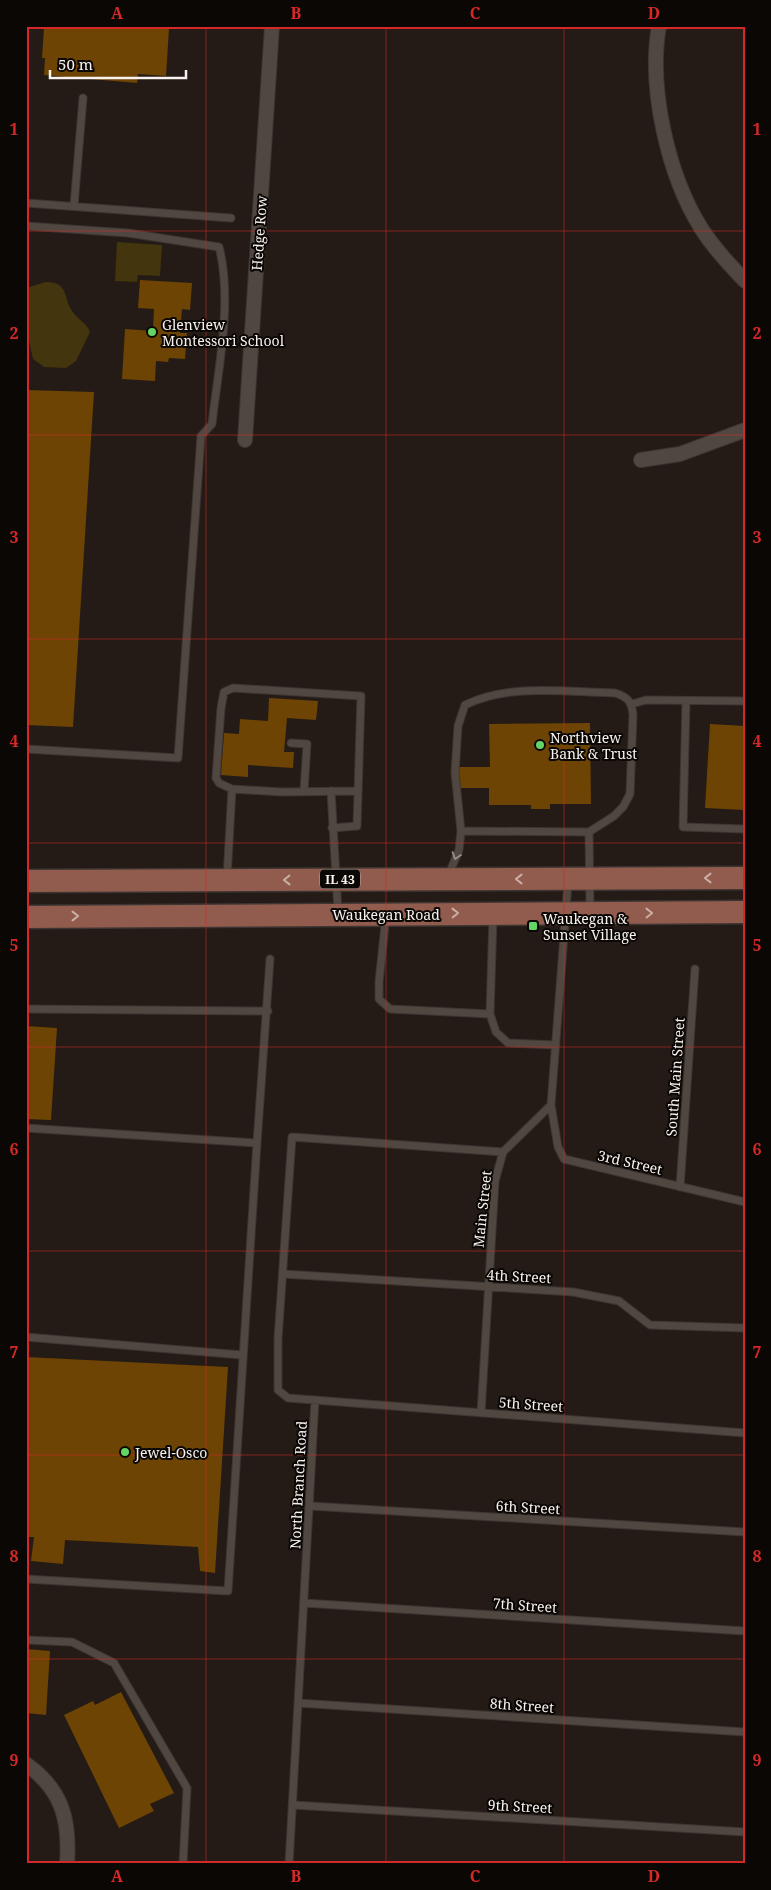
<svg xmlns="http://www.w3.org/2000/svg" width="771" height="1890" font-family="'Noto Serif',serif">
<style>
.green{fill:#43350d}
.building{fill:#6d4403}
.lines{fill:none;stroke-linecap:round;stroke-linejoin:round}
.service-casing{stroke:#3c3532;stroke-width:9}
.minor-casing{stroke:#3c3532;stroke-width:16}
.primary-casing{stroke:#3c3532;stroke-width:25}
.service{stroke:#504741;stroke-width:7}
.minor{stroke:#504741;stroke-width:14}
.primary{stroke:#915b4d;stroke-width:22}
.oneway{stroke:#948c87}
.oneway2{stroke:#caafa6}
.grid{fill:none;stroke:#d62828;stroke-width:1;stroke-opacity:0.55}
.poi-dot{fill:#65d467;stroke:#0a0705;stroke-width:2}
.labels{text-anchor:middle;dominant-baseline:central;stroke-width:4;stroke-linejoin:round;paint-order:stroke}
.shield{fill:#0a0705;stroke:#b1aca9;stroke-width:1}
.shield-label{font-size:12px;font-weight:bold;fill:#f9f3ef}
.street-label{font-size:14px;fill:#f9f3ef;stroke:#0a0705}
.poi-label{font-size:14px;fill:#f9f3ef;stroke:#0a0705;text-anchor:start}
.neatline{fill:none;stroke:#d62828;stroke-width:2}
.grid-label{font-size:16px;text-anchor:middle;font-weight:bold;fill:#d62828}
</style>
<rect width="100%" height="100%" fill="#241b16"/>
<path class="green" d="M117,242L162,245L160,276L138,275L137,282L115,281Z
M46,282C69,282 63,297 72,311C77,319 87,323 90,332L76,361L66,368L44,367L33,359L26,328V288Z"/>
<path class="building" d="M47,26L169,28L166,76L138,74L137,83L44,75L45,58H42L44,28L47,29Z
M140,280L192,283L190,310L182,309L180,333H187L185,359L169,358L168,362L156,361L155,381L122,379L125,329L153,331L154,309L138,308Z
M26,390L94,392L73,727L26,725Z
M269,698L318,701L316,720L287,718L284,752H294L293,768L248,765V777L221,775L224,733L239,734L240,719L268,721Z
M590,723L591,804H550V809H531V805H489V788H458V767H490L489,724Z
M710,724L745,726V810L705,808Z
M26,1026L57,1028L51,1120L26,1119Z
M26,1357L228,1367L215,1573L200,1571L198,1547L65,1540L63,1564L31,1561L34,1537H26Z
M26,1649L50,1651L46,1715L26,1713Z
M121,1692L174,1793L150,1804L154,1811L119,1828L64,1715L93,1701L95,1705Z"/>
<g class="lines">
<defs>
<path id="service" d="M26,203L231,218
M74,206L83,98
M26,226L128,233L219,247C233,301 218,369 212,424L201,436L178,758L26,749
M686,701L683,827L745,829
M632,704L646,700L745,701
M291,743L307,744L304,791
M232,789L219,783L216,778L221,708L224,692L233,688L361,696L357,826L332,828
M331,791L338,911
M589,832L590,909
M448,876L459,850L461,831L455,773L458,726L465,705C510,683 566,692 615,693C628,697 632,702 633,715L630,794L623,807L614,816L589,832L461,831
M227,878L232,789L282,792L357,791
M568,883L551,1105L558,1147L564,1159L745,1202
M386,916L379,982V999L390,1009L490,1014
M493,917L490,1014L496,1032L508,1043L556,1045
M26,1009L268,1011
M26,1128L257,1143L270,959
M503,1152L292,1137L278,1339V1390L288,1398L745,1433
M680,1187L695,969
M283,1274L573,1292L619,1301L650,1325L745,1328
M26,1337L242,1355
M481,1413L495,1181L503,1152L551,1105
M310,1506L745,1532
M26,1579L228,1591L257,1143
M304,1603L745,1631
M26,1640L72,1642L114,1663L187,1788L183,1864
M298,1703L745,1732
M293,1805L745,1832
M289,1864L315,1400"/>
<path id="minor" d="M659,26C648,88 668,175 701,228C713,247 729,264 745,281
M245,440L272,26
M641,460L680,454L745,430
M26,1764C63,1790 70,1821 67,1864"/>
<path id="primary" d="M26,881L745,878
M26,917L745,912"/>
</defs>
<use href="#service" class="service-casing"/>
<use href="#minor" class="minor-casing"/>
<use href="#primary" class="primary-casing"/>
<use href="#service" class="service"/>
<use href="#minor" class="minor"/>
<use href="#primary" class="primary"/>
</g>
<defs><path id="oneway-chevron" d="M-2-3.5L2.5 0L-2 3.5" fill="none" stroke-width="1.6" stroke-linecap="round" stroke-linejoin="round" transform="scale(1.25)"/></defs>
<use class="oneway" href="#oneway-chevron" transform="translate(456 856) rotate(108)"/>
<g class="oneway2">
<use href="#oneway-chevron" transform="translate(708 878) rotate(180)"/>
<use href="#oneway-chevron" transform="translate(519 879) rotate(-180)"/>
<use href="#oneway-chevron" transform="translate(287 880) rotate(179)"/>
<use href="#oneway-chevron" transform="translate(455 913) rotate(-1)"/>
<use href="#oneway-chevron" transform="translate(649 913) rotate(-1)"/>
<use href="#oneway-chevron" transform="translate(75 916)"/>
</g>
<path class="grid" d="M206,26V1864M386,26V1864M564,26V1864M26,231H745M26,435H745M26,639H745M26,843H745M26,1047H745M26,1251H745M26,1455H745M26,1659H745"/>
<g class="poi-dot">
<circle cx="152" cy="332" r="5"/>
<circle cx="540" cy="745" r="5"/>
<rect x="528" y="921" width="10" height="10" rx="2.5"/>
<circle cx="125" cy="1452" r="5"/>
</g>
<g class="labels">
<rect class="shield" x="320" y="869.5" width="40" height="19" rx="4"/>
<g class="shield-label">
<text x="340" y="879">IL 43</text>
</g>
<g class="street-label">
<text transform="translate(259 233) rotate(-86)">Hedge Row</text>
<text x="386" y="914">Waukegan Road</text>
<text transform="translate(675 1077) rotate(-86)">South Main Street</text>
<text transform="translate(630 1162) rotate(13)">3rd Street</text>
<text transform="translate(482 1209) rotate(-84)">Main Street</text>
<text transform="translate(519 1276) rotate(3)">4th Street</text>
<text transform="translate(531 1404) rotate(4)">5th Street</text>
<text transform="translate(298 1485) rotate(-87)">North Branch Road</text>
<text transform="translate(528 1507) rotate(3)">6th Street</text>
<text transform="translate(525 1605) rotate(4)">7th Street</text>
<text transform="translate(522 1705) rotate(4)">8th Street</text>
<text transform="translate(520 1806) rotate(3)">9th Street</text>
</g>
<g class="poi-label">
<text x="162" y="324">Glenview<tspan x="162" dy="16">Montessori School</tspan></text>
<text x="550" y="737">Northview<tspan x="550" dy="16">Bank &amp; Trust</tspan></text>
<text x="543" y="918">Waukegan &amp;<tspan x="543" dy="16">Sunset Village</tspan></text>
<text x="135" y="1452">Jewel-Osco</text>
</g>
</g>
<rect width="771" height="1890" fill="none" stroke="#0a0705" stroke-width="55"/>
<path d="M50 70v8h136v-8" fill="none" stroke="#f9f3ef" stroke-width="2.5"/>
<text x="58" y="70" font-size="15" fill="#f9f3ef" stroke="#0a0705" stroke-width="4" paint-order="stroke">50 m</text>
<rect x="28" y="28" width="716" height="1834" class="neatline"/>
<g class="grid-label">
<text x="117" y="19">A</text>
<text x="296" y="19">B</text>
<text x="475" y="19">C</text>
<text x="654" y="19">D</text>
<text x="14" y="135">1</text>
<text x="757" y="135">1</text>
<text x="14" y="339">2</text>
<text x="757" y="339">2</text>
<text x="14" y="543">3</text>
<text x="757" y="543">3</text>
<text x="14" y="747">4</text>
<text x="757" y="747">4</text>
<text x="14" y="951">5</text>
<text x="757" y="951">5</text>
<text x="14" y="1155">6</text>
<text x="757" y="1155">6</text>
<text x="14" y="1358">7</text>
<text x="757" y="1358">7</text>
<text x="14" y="1562">8</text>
<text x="757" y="1562">8</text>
<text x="14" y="1766">9</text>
<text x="757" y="1766">9</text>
<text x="117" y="1882">A</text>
<text x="296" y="1882">B</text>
<text x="475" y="1882">C</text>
<text x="654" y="1882">D</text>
</g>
</svg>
